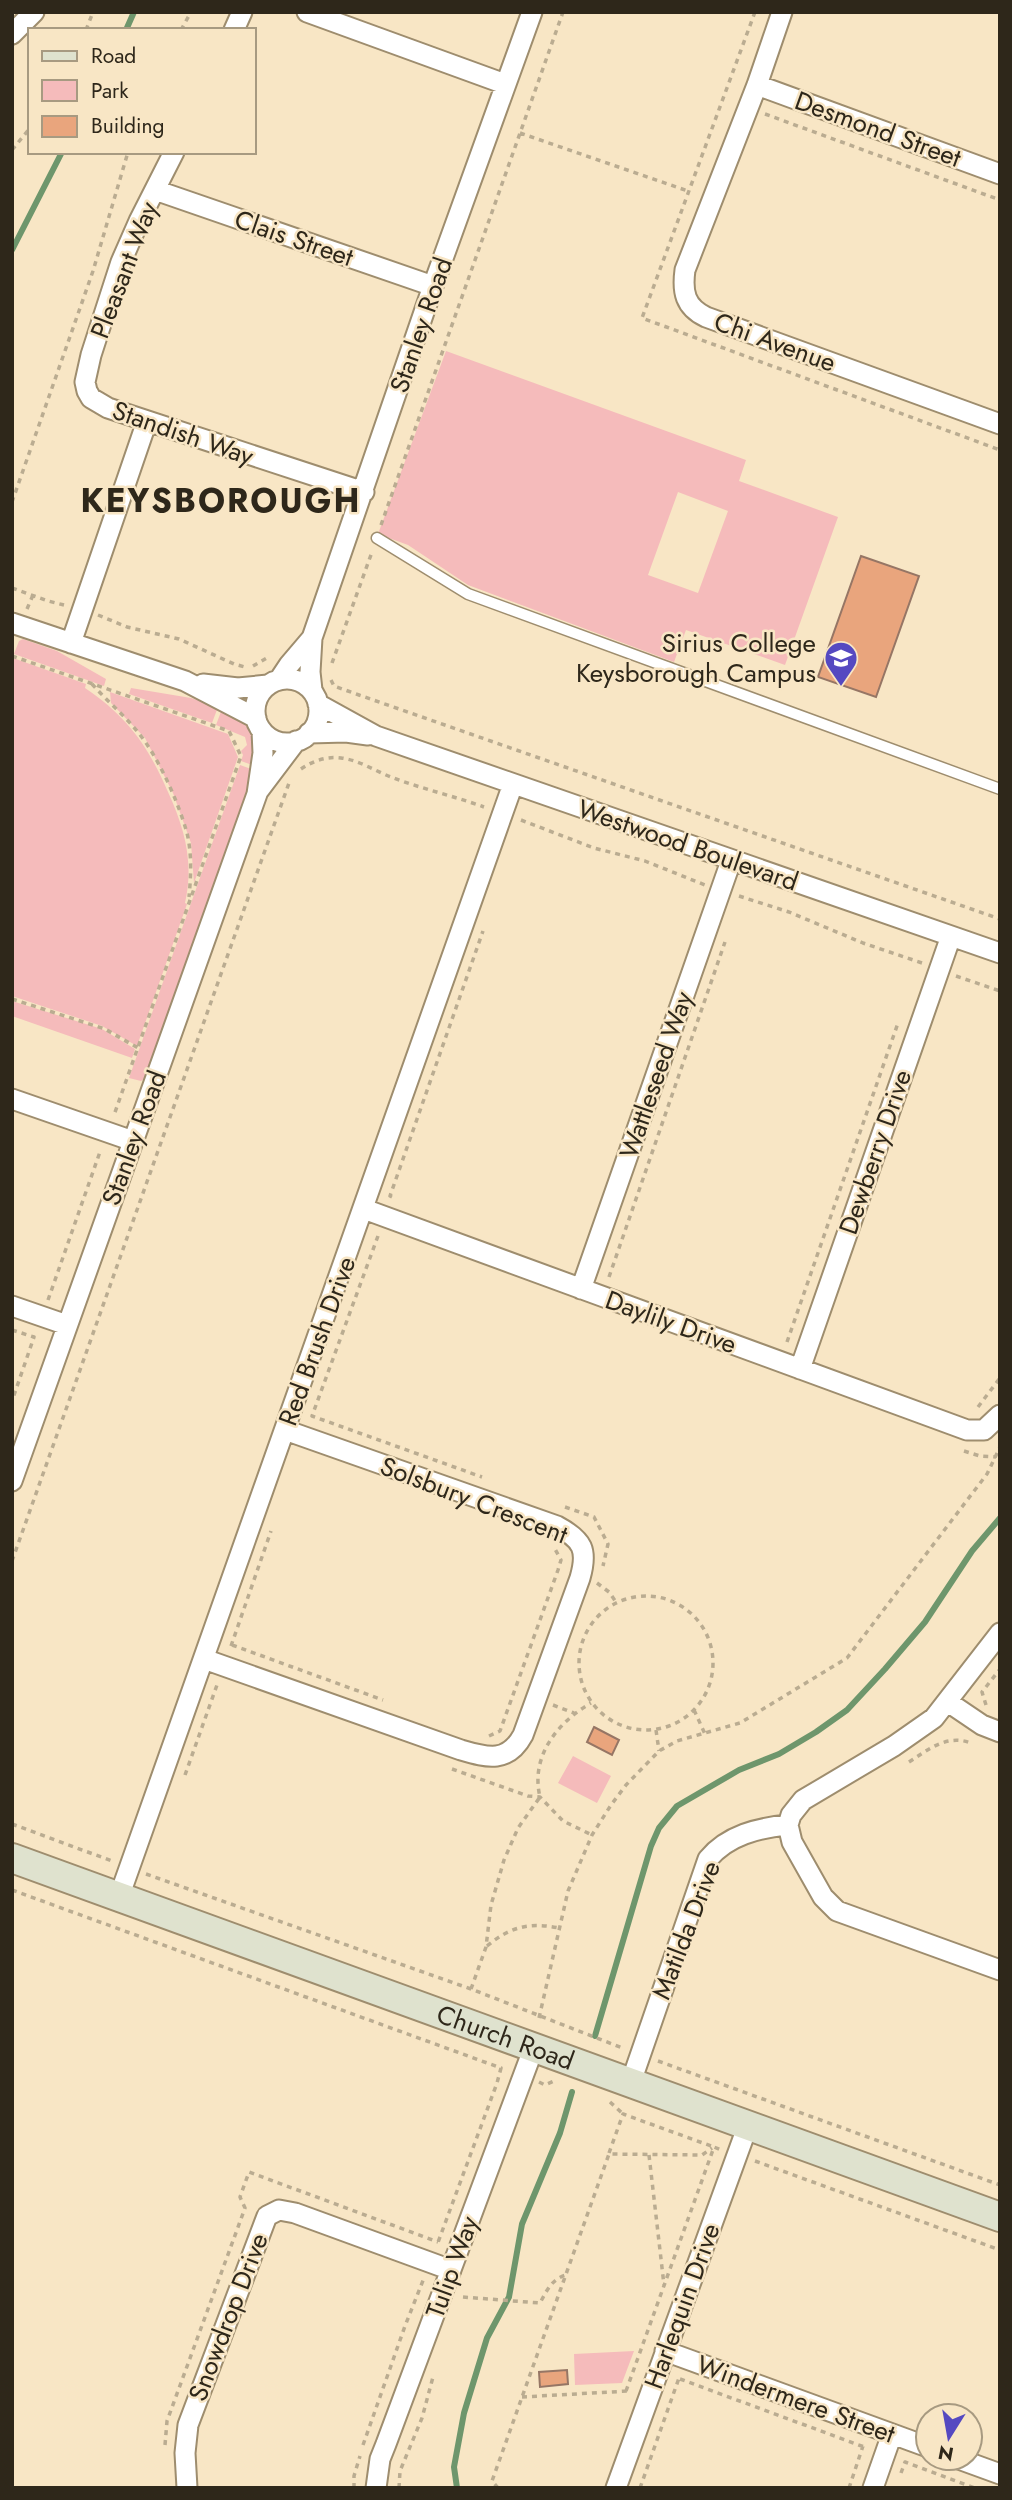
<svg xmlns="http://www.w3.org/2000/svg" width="1012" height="2500" font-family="Jost,sans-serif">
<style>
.green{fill:#f5bbbb;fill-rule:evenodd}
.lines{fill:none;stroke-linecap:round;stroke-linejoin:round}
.stream{stroke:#6e966c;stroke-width:6}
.building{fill:#e9a57d;stroke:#967665;stroke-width:2}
.service-casing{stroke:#9e8d6e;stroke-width:13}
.minor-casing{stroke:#9e8d6e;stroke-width:23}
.secondary-casing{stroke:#9e8d6e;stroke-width:32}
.path{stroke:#baac91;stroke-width:3.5;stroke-dasharray:5 5;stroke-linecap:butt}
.service{stroke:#fff;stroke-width:10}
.minor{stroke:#fff;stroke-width:19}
.secondary{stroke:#dfe2ce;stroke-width:28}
.labels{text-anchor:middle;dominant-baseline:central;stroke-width:5;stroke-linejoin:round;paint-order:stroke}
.street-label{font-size:26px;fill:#2e271a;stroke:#f8e6c5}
.poi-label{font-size:26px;fill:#2e271a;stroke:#f8e6c5;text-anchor:end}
.district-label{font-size:33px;font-weight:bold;letter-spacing:2px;fill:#2e271a;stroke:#f8e6c5}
</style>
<rect width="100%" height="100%" fill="#f8e6c5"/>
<path class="green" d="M446,351L746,460L739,481L838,517L785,665L686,630L674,662L468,585L408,545L378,534ZM678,492L728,511L698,593L648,575Z
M23,639L57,651L106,679L104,686L14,654L19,641Z
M13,658L86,684L85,688C128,717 148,746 168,792C185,829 194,863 185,903L187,904L137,1046L102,1026L12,996Z
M131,688L191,698L218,707L212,723L129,694Z
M110,692L228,734L238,757L194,883L191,843L173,793L145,738L111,703Z
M222,709C256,727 256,727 255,766L241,761L243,755L241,751L247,745L245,737L216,725Z
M240,765L254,770L144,1079L141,1081L129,1078Z
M12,1001L102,1029L135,1049L132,1058L12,1016Z
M573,1756L611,1776L597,1803L558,1783Z
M634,2351L622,2383L575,2385L574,2354Z"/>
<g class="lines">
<path class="stream" d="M126,30L134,12
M12,250L62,152
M595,2036L651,1846L659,1828L677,1806L739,1770L779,1754L816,1732L847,1710L885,1669L925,1622L972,1551L1000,1518
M457,2488L454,2467L464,2413L487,2338L509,2297L522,2224L560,2133L572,2092"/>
</g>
<path class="building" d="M861,556L919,576L876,697L818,677Z
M594,1727L619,1740L612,1755L587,1742Z
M567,2370L568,2384L540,2387L539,2372Z"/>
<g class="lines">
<defs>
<path id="service" d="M377,538L468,594L1000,789"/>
<path id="minor" d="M307,12L505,84
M782,12L757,85L685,270C682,292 685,307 706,317L1000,424
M234,30L242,12
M12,34L34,12
M757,85L1000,174
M174,152L139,221L121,262L91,355L85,382L87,391L91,398L108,408L364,492
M155,190L433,286
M12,623L185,681L256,718
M71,643L147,421
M255 711a32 32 0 1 1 64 0a32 32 0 1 1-64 0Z
M279,680L289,665L312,638
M203,684L238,688L268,685
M312,690L310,672L312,638L433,286L532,12
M318,704L376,736L1000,953
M309,733L346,732L368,735
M259,790L296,741
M12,1099L133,1141
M364,1209L967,1430H984L1000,1415
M581,1289L731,861
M12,1306L67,1325
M800,1369L951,936
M12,1481L257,794L263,753L262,731
M1000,1633L934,1718L894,1746L803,1800L791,1815L788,1825L792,1842L823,1897L837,1911L1000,1970
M204,1659L461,1750C488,1758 508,1763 523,1735L580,1578C588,1550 583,1540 557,1526L285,1430
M948,1702L982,1725L1000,1732
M119,1897L513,784
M631,2082L708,1859C728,1835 758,1828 788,1825
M665,2351L928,2447
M956,2458L1000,2474
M187,2488L185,2453L188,2425L267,2216L279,2210L295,2213L451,2270
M376,2488L380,2459L386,2444L534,2047
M616,2488L748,2125
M873,2488L892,2434"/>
<g id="secondary">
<path id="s1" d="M12,1858L1000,2217"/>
</g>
</defs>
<use href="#service" class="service-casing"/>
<use href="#minor" class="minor-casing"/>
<use href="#secondary" class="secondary-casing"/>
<path class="path" d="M755,12L642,318L1000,450
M86,30L93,12
M181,30L191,12
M765,114L1000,200
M520,133L688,191
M12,150L30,128
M12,502L93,271L128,152
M381,525L563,12
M12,588L48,601L64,605
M27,609L33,595
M98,615L127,627L179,639L234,664L245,667
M12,656L229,731L241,756L114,1115
M332,663L372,552
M253,666L270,656
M331,680L334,686L359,695L1000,919
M92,684C106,700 123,714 137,731C158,756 178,801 187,833C192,854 191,876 189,897
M301,769C313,761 326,756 341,758C359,760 375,771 391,777C422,789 454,796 484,807
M521,820L594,848L645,861L705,885
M739,896L789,912L863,943L922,963
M956,976L1000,991
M12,999L105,1029L138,1048
M392,1197L390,1196L483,931
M378,1236L312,1416L482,1477
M609,1277L725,942
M48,1300L101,1149
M12,1330L34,1337L12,1401
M787,1342L898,1023
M978,1407L1000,1378
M964,1451L980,1456L996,1457
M565,1507L594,1517L608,1544L603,1566
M12,1561L289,783
M597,1583L609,1592L616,1602
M579 1663a67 67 0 1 1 134 0a67 67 0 1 1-134 0Z
M232,1645L383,1700
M231,1646L271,1531
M553,1705L574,1713
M986,1705L982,1692L1000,1669
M694,1710L705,1734
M656,1730L659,1751
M489,1736L500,1731L558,1570L561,1560L555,1549
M909,1762C929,1749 947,1734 971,1743
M452,1769L528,1796L540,1797L563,1821L592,1835
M185,1775L217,1685
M12,1824L112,1861
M146,1874L471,1989L625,2049
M12,1890L501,2068L497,2083L437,2245
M487,1946C510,1927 529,1922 559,1928
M471,1989L486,1947L491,1905L504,1860L518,1828L540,1797C530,1756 558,1722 591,1703
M539,2018L568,1891L592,1835L611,1805L626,1785L659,1751L677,1741L740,1723L847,1658L987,1474L1000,1447
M658,2061L1000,2185
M539,2082L545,2085L554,2081
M610,2102L622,2113
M609,2153L623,2114L714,2147
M649,2155L664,2285
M755,2161L1000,2250
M463,2297L540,2303C547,2290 552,2279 566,2275
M680,2379L867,2448
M626,2391L714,2147L721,2150
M522,2397L628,2391
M165,2445L167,2421L245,2208L240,2197L249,2172L438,2242
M363,2445L405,2326L424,2278
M901,2473L905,2462L975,2488
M354,2488V2476L360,2456
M399,2488L400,2471L422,2418L433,2377
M498,2488L492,2481L609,2154L702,2155L712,2148
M640,2488L679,2378
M849,2488L863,2446"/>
<use href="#service" class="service"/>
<use href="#minor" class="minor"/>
<use href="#secondary" class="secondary"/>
</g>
<defs>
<symbol id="school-pin" viewBox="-11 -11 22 30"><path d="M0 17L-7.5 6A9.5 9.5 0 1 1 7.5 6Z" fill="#5549c1" stroke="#f8e6c5"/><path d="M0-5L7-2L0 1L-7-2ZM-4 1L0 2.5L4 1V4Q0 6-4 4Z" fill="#fff"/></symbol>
</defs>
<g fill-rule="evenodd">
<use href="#school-pin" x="822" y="639" width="38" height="52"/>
</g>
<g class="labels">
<g class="street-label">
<text transform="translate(878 129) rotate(20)">Desmond Street</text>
<text transform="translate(294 238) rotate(19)">Clais Street</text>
<text transform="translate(124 270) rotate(-69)">Pleasant Way</text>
<text transform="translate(421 325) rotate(-71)">Stanley Road</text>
<text transform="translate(775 342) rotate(20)">Chi Avenue</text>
<text transform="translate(183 433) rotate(19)">Standish Way</text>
<text transform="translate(688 845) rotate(19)">Westwood Boulevard</text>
<text transform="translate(656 1075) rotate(-71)">Wattleseed Way</text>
<text transform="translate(134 1138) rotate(-70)">Stanley Road</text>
<text transform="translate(875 1152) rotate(-71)">Dewberry Drive</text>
<text transform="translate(671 1322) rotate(20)">Daylily Drive</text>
<text transform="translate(317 1341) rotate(-70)">Red Brush Drive</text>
<text transform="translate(474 1500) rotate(21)">Solsbury Crescent</text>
<text transform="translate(686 1930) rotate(-69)">Matilda Drive</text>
<text stroke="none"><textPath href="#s1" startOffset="525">Church Road</textPath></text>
<text transform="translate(452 2267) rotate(-70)">Tulip Way</text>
<text transform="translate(682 2306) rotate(-70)">Harlequin Drive</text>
<text transform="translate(228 2317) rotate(-69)">Snowdrop Drive</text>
<text transform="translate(796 2399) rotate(20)">Windermere Street</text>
</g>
<g class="poi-label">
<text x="816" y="643">Sirius College<tspan x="816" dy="30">Keysborough Campus</tspan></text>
</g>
<g class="district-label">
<text x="221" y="500">KEYSBOROUGH</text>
</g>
</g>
<rect width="1012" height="2500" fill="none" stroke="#2e271a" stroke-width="28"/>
<rect x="28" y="28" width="228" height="126" fill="#f8e6c5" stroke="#a79a81" stroke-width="2"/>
<rect x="42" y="51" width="35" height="10" fill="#dfe2ce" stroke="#a79a81" stroke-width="2"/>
<text x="91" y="63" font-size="21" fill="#2e271a">Road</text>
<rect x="42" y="80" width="35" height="21" fill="#f5bbbb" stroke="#a79a81" stroke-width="2"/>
<text x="91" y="98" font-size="21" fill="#2e271a">Park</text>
<rect x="42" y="116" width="35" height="21" fill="#e9a57d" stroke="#a79a81" stroke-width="2"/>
<text x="91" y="133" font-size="21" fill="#2e271a">Building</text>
<g transform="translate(949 2437) rotate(191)"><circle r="33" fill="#f8e6c5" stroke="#a79a81" stroke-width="2"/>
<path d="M0-5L12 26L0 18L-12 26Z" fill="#5549c1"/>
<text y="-10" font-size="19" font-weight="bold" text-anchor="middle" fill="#2e271a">N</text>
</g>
</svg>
